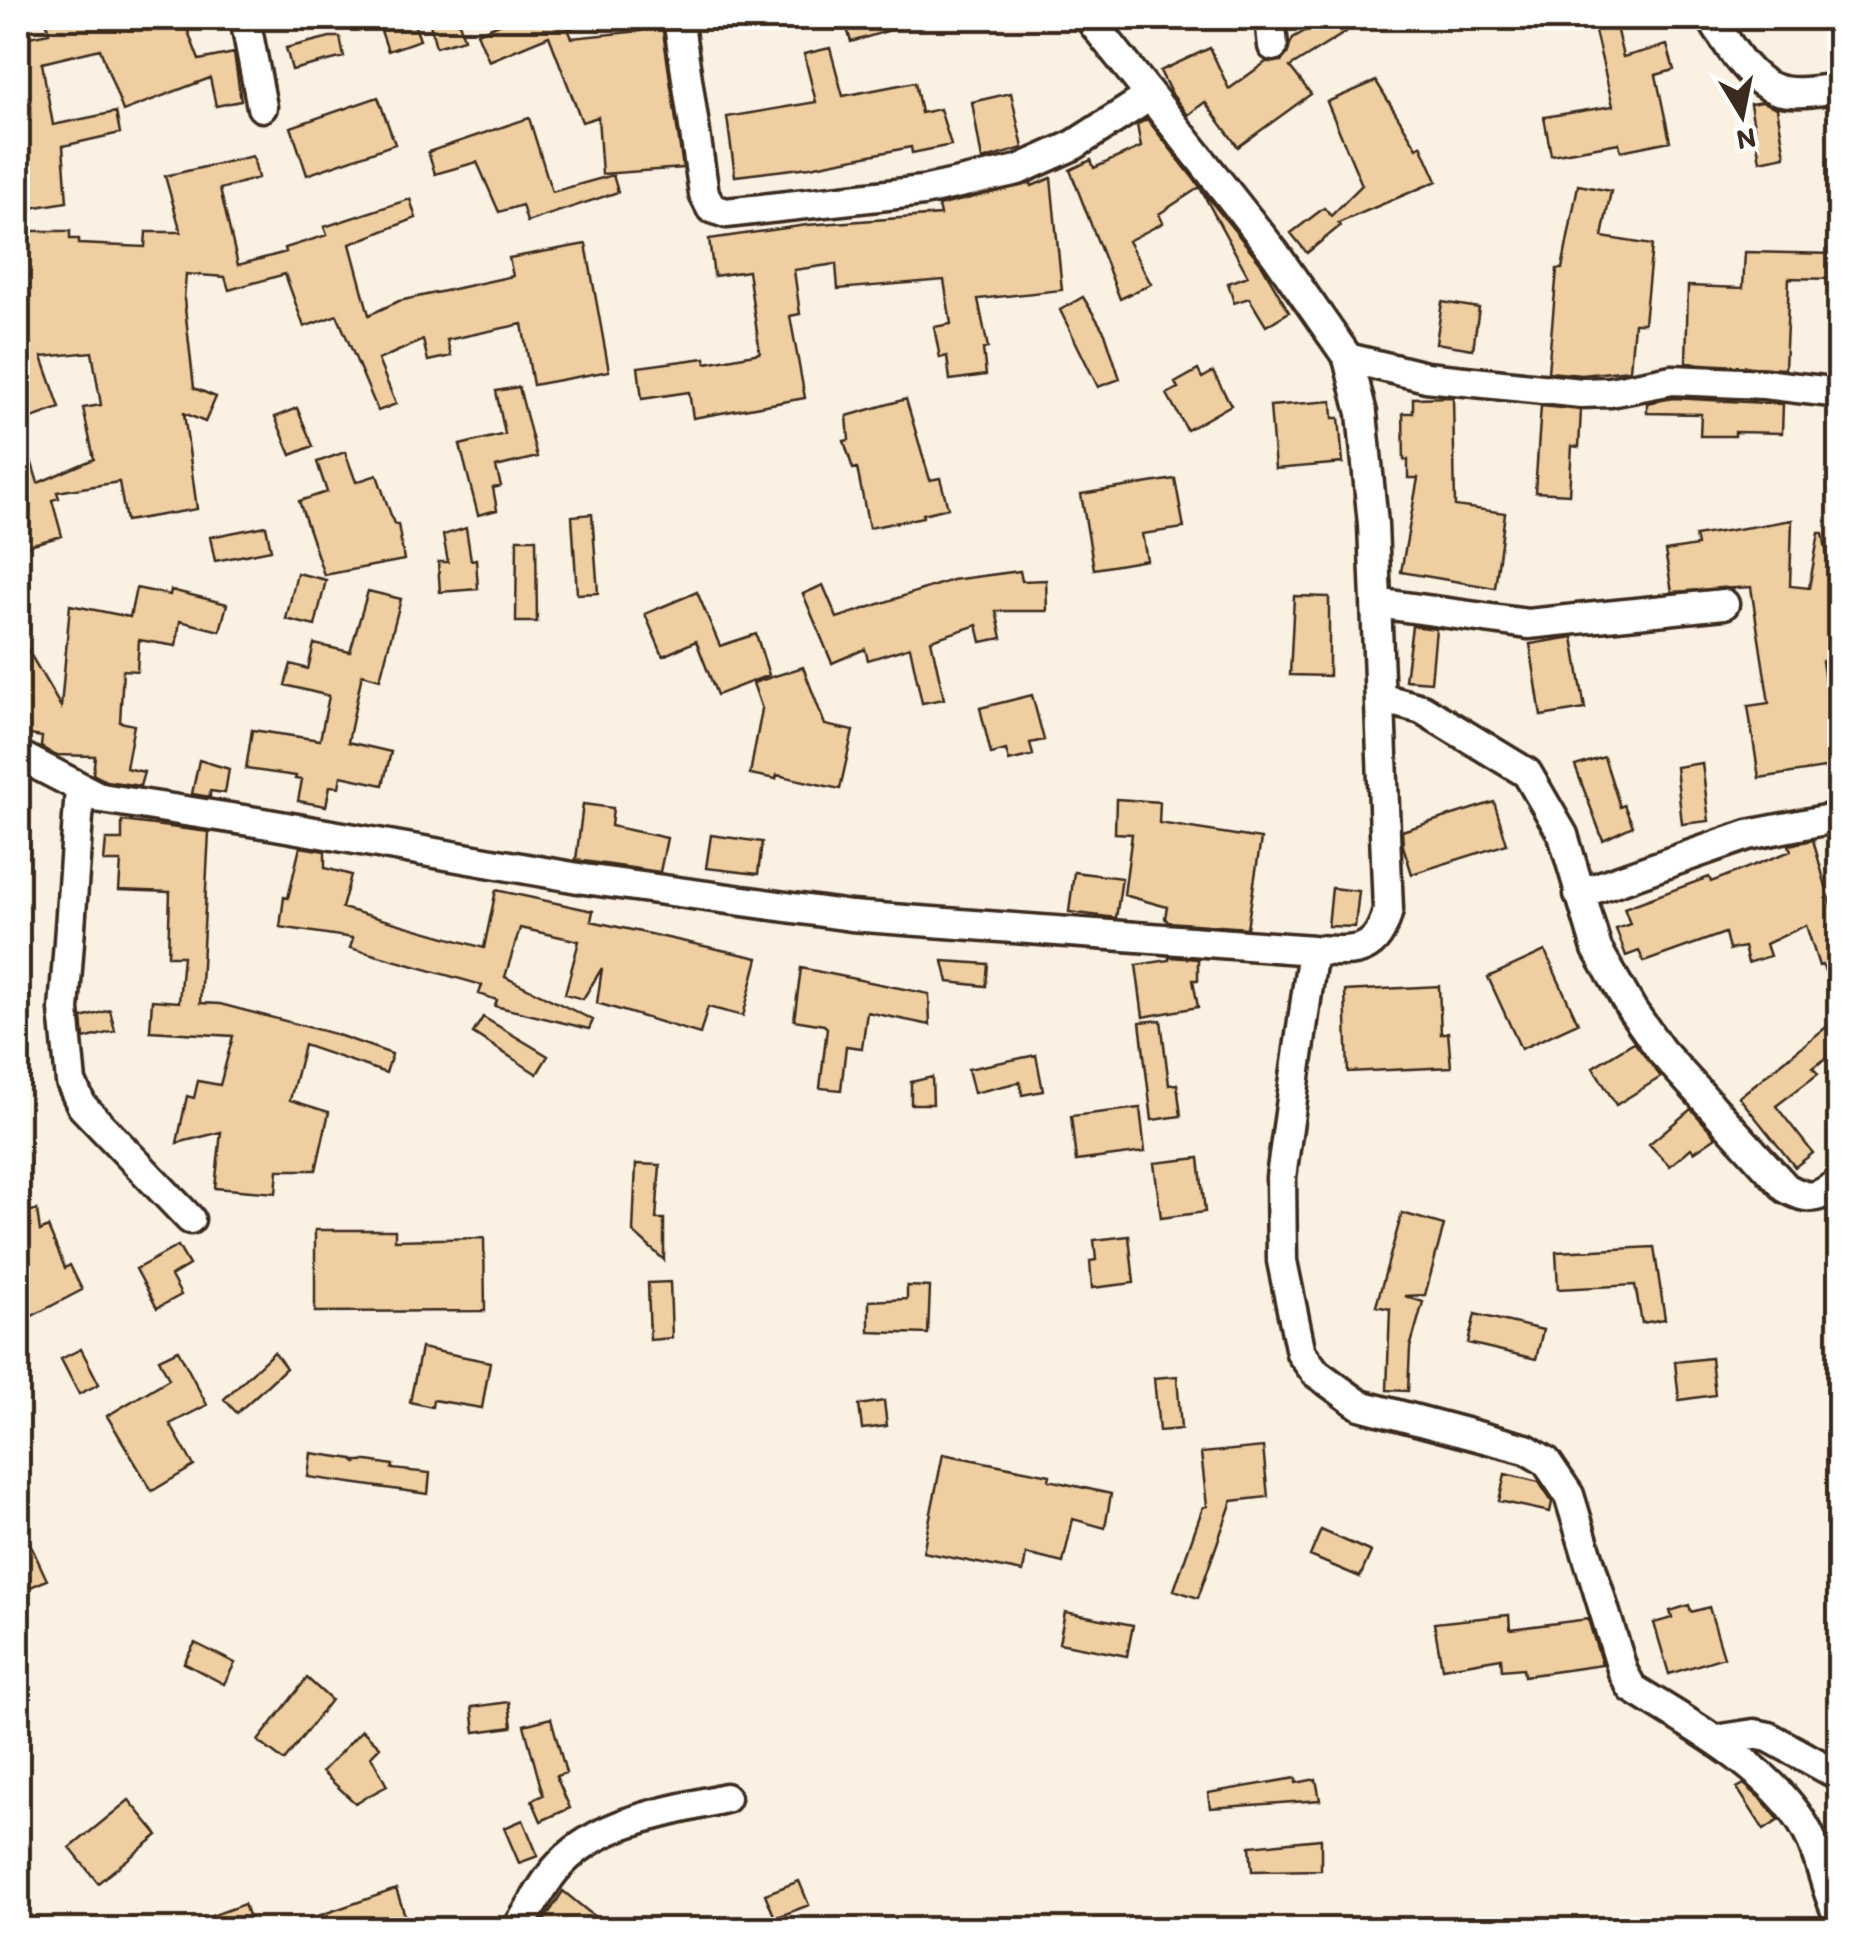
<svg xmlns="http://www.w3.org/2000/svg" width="1857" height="1947" font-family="Itim,sans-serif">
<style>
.building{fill:#efcfa1;stroke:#3b2a1e;stroke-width:2.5}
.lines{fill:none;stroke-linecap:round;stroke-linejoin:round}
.street-casing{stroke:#3b2a1e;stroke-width:35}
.street{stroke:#fff;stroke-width:28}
</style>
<rect width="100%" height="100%" fill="#faf1e3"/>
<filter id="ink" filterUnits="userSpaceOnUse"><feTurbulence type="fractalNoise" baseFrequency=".01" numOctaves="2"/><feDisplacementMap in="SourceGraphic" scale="20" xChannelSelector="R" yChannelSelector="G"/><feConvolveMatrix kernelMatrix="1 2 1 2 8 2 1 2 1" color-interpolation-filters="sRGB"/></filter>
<g filter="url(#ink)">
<path class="building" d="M46,18H183L199,60L234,53L241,101L216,106L210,78L123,111L100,49L42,63L53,125L116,112L120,133L63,146L67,202L18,210V39L49,33Z
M401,18H412L420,40L388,51L379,25Z
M458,18L464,39L436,47L430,24Z
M514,18H593L568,29L572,38L641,31L639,18H661L683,168L602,174L598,117L582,122L549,36L489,61L477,33Z
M844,18H913L914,23L851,42Z
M1327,18H1338L1346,32L1290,67L1311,94L1238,147L1205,102L1188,115L1171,93L1160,71L1210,48L1229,89L1266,62L1282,61L1293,38Z
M1614,18L1623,57L1667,45L1674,70L1656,75L1670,141L1621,151L1619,143L1551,155L1544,117L1613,106L1593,23Z
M330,37H340L344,57L292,70L286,48Z
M830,48L843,96L915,82L921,113L940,109L951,145L912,153L911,147L810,167L735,176L727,117L816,102L804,54Z
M1376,81L1417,148L1421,145L1437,181L1338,223L1340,226L1307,253L1291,233L1324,208L1331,216L1362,185L1327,102Z
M1011,93L1023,148L982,160L972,102Z
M378,97L395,144L307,175L291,127Z
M1762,102L1777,108L1785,156L1760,161L1750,104Z
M529,118L552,192L613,175L618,192L527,222L522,205L499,212L477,162L435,174L428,152Z
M1147,119L1200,187L1159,214L1163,223L1128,241L1151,284L1120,299L1070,170L1091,160L1094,168L1141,147L1137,125Z
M253,156L258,178L220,189L238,265L286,252L285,248L327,235L324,227L410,199L416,218L350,244L369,315L399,301L513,276L509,258L586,244L609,371L533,385L522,324L447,340L451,356L428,361L423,340L378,360L396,404L378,411L337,315L304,327L285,274L229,290L225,277L186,274L184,299L194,388L216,397L205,422L184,413L197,509L126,521L119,482L57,492L59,498L52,500L62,536L18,548V434H23L38,483L94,459L83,408L101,405L92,352L42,357L60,408L18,423V379L22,377L18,327V231H70V239H79V244L145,247L146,232H181L165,176Z
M1051,178L1062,290L978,299L988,348L983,349L986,375L950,380L947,356L940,358L934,327L951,324L944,280L838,289L836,264L794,270L800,314L790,316L805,398L693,418L689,392L642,399L638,367L705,358L706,363L760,353L748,271L714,276L709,239L807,225L940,215L938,206L1031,183L1032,186Z
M1578,185L1611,191L1602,237L1652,245L1644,323H1634L1630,370L1582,375L1548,372L1557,269H1562Z
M1200,188L1260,262L1289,312L1266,326L1249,298L1234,303L1228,283L1248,276Z
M1745,252L1835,254L1834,279L1789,278L1785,369L1686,363L1688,286L1743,288Z
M1083,297L1105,333L1120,379L1098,387L1060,310Z
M1442,302L1479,308L1473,349L1436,343Z
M1198,370L1202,378L1213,372L1231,405L1187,430L1167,394L1178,388L1175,383Z
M519,387L537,457L496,467L501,486L493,488L497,510L478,515L460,445L505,434L496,391Z
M1453,397L1455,506L1505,513L1495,588L1401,572L1418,478H1408V460H1404L1403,413H1413V398Z
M1673,398L1783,404L1782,433L1735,432V436H1700L1701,414L1647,413V403Z
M906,399L930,480L940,478L948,508L923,514V517L869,528L857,468L853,469L844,441L849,440L847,416Z
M1332,401L1333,418H1339L1343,463L1275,469L1270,406Z
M1541,406L1581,410L1579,447L1572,446L1569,494L1535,492Z
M297,408L313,446L291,455L275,417Z
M345,452L356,482L377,475L394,524H398L404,560L324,575L299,501L327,492L317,462Z
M1175,479L1184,528L1142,534L1147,560L1094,569L1081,494Z
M592,514L598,593L577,594L572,516Z
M1792,520L1790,586L1809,588L1819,533H1823L1835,599L1840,658L1822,661L1838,766L1759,778L1748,706L1769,703L1751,587L1672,592L1665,551L1697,546L1695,536Z
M266,526L271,550L215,561L210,537Z
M466,528L471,560L476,559L478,589L440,592L438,562H448L443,535Z
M517,539H536L537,622H516Z
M1020,571L1022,581L1046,580L1047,611H996L1002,638L981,642L977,625L931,640L944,699L922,703L910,647L868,660L865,649L832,663L803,594L823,585L837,618L952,580Z
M297,573L326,580L315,626L286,619Z
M136,588L170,595L171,590L227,604L220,631L180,621L176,646L139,640L137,671L123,670L120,722L134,725L126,768L144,772L140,786L106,781L93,774L95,756L55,755L41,747L42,737L18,733L22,640L61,707L70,605L130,617Z
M368,591L401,599L380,679L362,674L348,742L391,752L383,785L341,776L339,787L330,786L326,806L298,801L302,780L295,779L296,776L246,769L252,730L320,740L329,696L285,685L291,664L308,669L314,644L350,652Z
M697,592L720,646L756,634L769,675L717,695L696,641L663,656L645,614Z
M1294,596L1329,597V676L1290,675Z
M1412,626L1436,629L1431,682L1405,680Z
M1573,637L1585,709L1541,716L1530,644Z
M803,667L825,725L853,731L840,789L777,775L776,779L750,774L762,709L753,683Z
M1032,695L1044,740L1030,743L1033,755L1009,761L1006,750L991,754L980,708Z
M1604,757L1620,807L1624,805L1633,826L1603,840L1575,766Z
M199,760L229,769L225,793L210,791V797L192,794Z
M1702,763L1709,821L1682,824L1676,767Z
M1116,799L1160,802L1159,823L1261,839L1247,928L1168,922L1165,918L1167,907L1124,895L1132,834L1115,833Z
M1494,802L1507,844L1412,874L1403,846L1402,831Z
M583,804L613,808L611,826L667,838L660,872L576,860Z
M122,821L209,832L200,1003L220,1004L335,1034L392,1054L386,1073L304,1045L290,1100L329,1112L316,1170H278L276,1193L215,1188L221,1132L177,1143L187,1096L194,1098L198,1081L220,1085L233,1036L150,1031L152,1000L179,1002L183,956H168L170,892L119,890L121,862H104L106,840H122Z
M711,835L762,842L758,874L706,868Z
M1813,840L1840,937V999L1822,965L1819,966L1806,925L1766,944L1770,956L1748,963L1744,947L1729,950L1725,933L1644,962L1639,951L1626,956L1616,929L1630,924L1624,908L1709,877L1711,882L1791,851L1789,845Z
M300,847L325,851V868L351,875L342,908L484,948L496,890L593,911L591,921L758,958L743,1016L708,1007L700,1034L597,1003L602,968L583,999L565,994L579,941L520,928L505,977L593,1020L589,1029L495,1006L497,1000L479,994L482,985L350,948L353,938L280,927L284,897L288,898Z
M1074,872L1122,878L1116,918L1069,912Z
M1332,888L1359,891L1355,927L1328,926Z
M1545,951L1578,1023L1521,1049L1488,977Z
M1169,957L1198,959V980H1193L1198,1007L1143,1017L1136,965L1169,960Z
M943,961L988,964L986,986L948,982Z
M801,968L929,994L930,1025L867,1012L862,1048L846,1046L841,1090L820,1088L827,1028L824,1025L794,1020Z
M1439,986L1441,1034L1448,1032L1451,1067L1348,1072L1345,991Z
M110,1010L115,1031L84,1039L82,1018Z
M1840,1016V1048L1813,1068L1818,1074L1776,1106L1813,1153L1795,1167L1739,1097Z
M483,1017L548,1056L537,1074L473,1033Z
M1161,1020L1169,1085L1177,1084L1181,1116L1152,1120L1140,1022Z
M1634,1042L1661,1077L1616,1105L1593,1067Z
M1036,1055L1043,1091L1022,1095L1020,1082L974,1093L968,1069Z
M932,1077L933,1104H911V1082Z
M1140,1108L1145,1152L1076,1161L1071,1116Z
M1691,1109L1716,1137L1694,1152L1691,1148L1670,1166L1649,1144Z
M1199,1158L1205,1212L1161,1218L1154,1163Z
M636,1164L660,1165L656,1219H664V1260L633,1232Z
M37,1210L40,1231L48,1227L65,1268L70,1265L82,1290L32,1316L18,1288L28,1284L18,1259V1213Z
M1402,1213L1444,1225L1425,1295L1405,1296L1423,1302L1410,1348L1408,1391L1387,1390L1390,1309L1376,1306Z
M315,1230H395V1240L484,1238L485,1311L315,1312Z
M1129,1236L1134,1283L1092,1288L1090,1261L1096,1260L1094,1240Z
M178,1246L189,1265L171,1276L181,1295L157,1308L136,1269Z
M1654,1247L1665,1319L1642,1323L1635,1285L1558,1289L1556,1252Z
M670,1282L672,1338L650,1340L648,1283Z
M907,1286L930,1287L928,1334L869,1332V1301L907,1299Z
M1475,1314L1543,1330L1536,1359L1468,1343Z
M421,1348L490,1362L482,1408L433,1400L432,1407L410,1402Z
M81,1349L99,1384L79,1394L61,1359Z
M178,1350L207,1405L170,1424L194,1466L152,1491L107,1416L169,1379L159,1359Z
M274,1352L286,1368L237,1413L224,1399Z
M1711,1358L1715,1395L1679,1400L1675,1362Z
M1177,1376L1181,1429L1159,1431L1154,1378Z
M884,1401L887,1426L862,1429L859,1405Z
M1263,1447L1268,1497L1232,1501L1198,1598L1174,1590L1203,1507L1207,1506L1201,1453Z
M311,1453L353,1459L357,1464L356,1461H368L393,1465L392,1469L430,1473L428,1494L308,1477Z
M943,1454L1050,1475L1049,1480L1111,1494L1105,1528L1073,1519L1063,1563L1026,1554L1023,1572L923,1552Z
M1505,1474L1539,1482L1552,1502L1550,1512L1499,1501Z
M18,1518L47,1580L26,1589L18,1572Z
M1321,1530L1371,1552L1360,1577L1310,1556Z
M1689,1605L1691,1612L1709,1607L1724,1657L1669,1674L1654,1623L1672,1618L1670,1611Z
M1065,1612L1133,1625L1127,1656L1059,1643Z
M1509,1615L1510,1629L1588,1619L1602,1665L1524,1676L1523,1668L1502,1670L1501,1658L1442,1668L1434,1623Z
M195,1643L235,1663L224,1684L184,1663Z
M307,1678L331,1700L284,1761L258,1741Z
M509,1702L512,1727L475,1732L472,1707Z
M551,1718L566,1773L556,1776L570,1808L541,1821L532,1800L543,1795L524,1725Z
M362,1730L380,1747L371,1756L387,1786L355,1803L322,1772Z
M1296,1778V1783L1316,1779L1320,1800L1210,1808L1208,1793Z
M1744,1784L1762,1800L1779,1820L1764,1830L1737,1788Z
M129,1800L158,1835L98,1883L70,1848Z
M523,1820L538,1856L519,1863L504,1828Z
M1321,1839V1870L1252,1871L1250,1846Z
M799,1881L809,1905L775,1918L765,1894Z
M396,1889L410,1930H289V1926Z
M563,1891L611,1930H538Z
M244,1904L253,1930H181V1927Z"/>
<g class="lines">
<defs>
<path id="street" d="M245,18L262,107
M678,18L704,194L711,208L726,213L923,191L1018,170L1074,145L1150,96
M1270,18L1273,46
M1711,18C1727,42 1747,79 1775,89C1794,96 1820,90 1840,88
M1348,358L1426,377L1581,393L1610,392L1672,380L1764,384L1840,393
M1376,603L1528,624L1724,604
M1380,698L1422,709L1527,773L1563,835L1597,949L1632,1010L1661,1051L1786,1188C1812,1202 1817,1198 1840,1182
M18,755L101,798L269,824L584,879L851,916L1313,950C1354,952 1377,956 1388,910L1373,524L1362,413L1348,358L1274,252L1089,18
M80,790L64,1010L71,1082L82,1106L190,1219
M1579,894L1748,835L1840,817
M1313,950L1281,1177L1282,1261L1301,1353L1316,1373L1360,1405L1526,1449L1546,1461L1569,1495L1623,1672L1632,1688C1689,1724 1775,1770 1807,1831C1822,1859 1825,1891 1840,1919
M1715,1740L1754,1734L1769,1737L1840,1776
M516,1930C530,1911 540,1888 555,1870C597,1820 665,1813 725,1798"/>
</defs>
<use href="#street" class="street-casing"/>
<use href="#street" class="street"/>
</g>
</g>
<rect width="1857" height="1947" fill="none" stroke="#fff" stroke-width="60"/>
<rect x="30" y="30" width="1797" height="1887" fill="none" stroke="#3b2a1e" stroke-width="4" filter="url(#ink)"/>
<g transform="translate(1742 115) rotate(170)" stroke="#ffffff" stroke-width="8" paint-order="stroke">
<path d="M0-8L18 38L0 25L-18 38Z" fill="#3b2a1e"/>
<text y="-15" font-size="28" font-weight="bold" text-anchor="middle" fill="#3b2a1e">N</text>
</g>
</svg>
